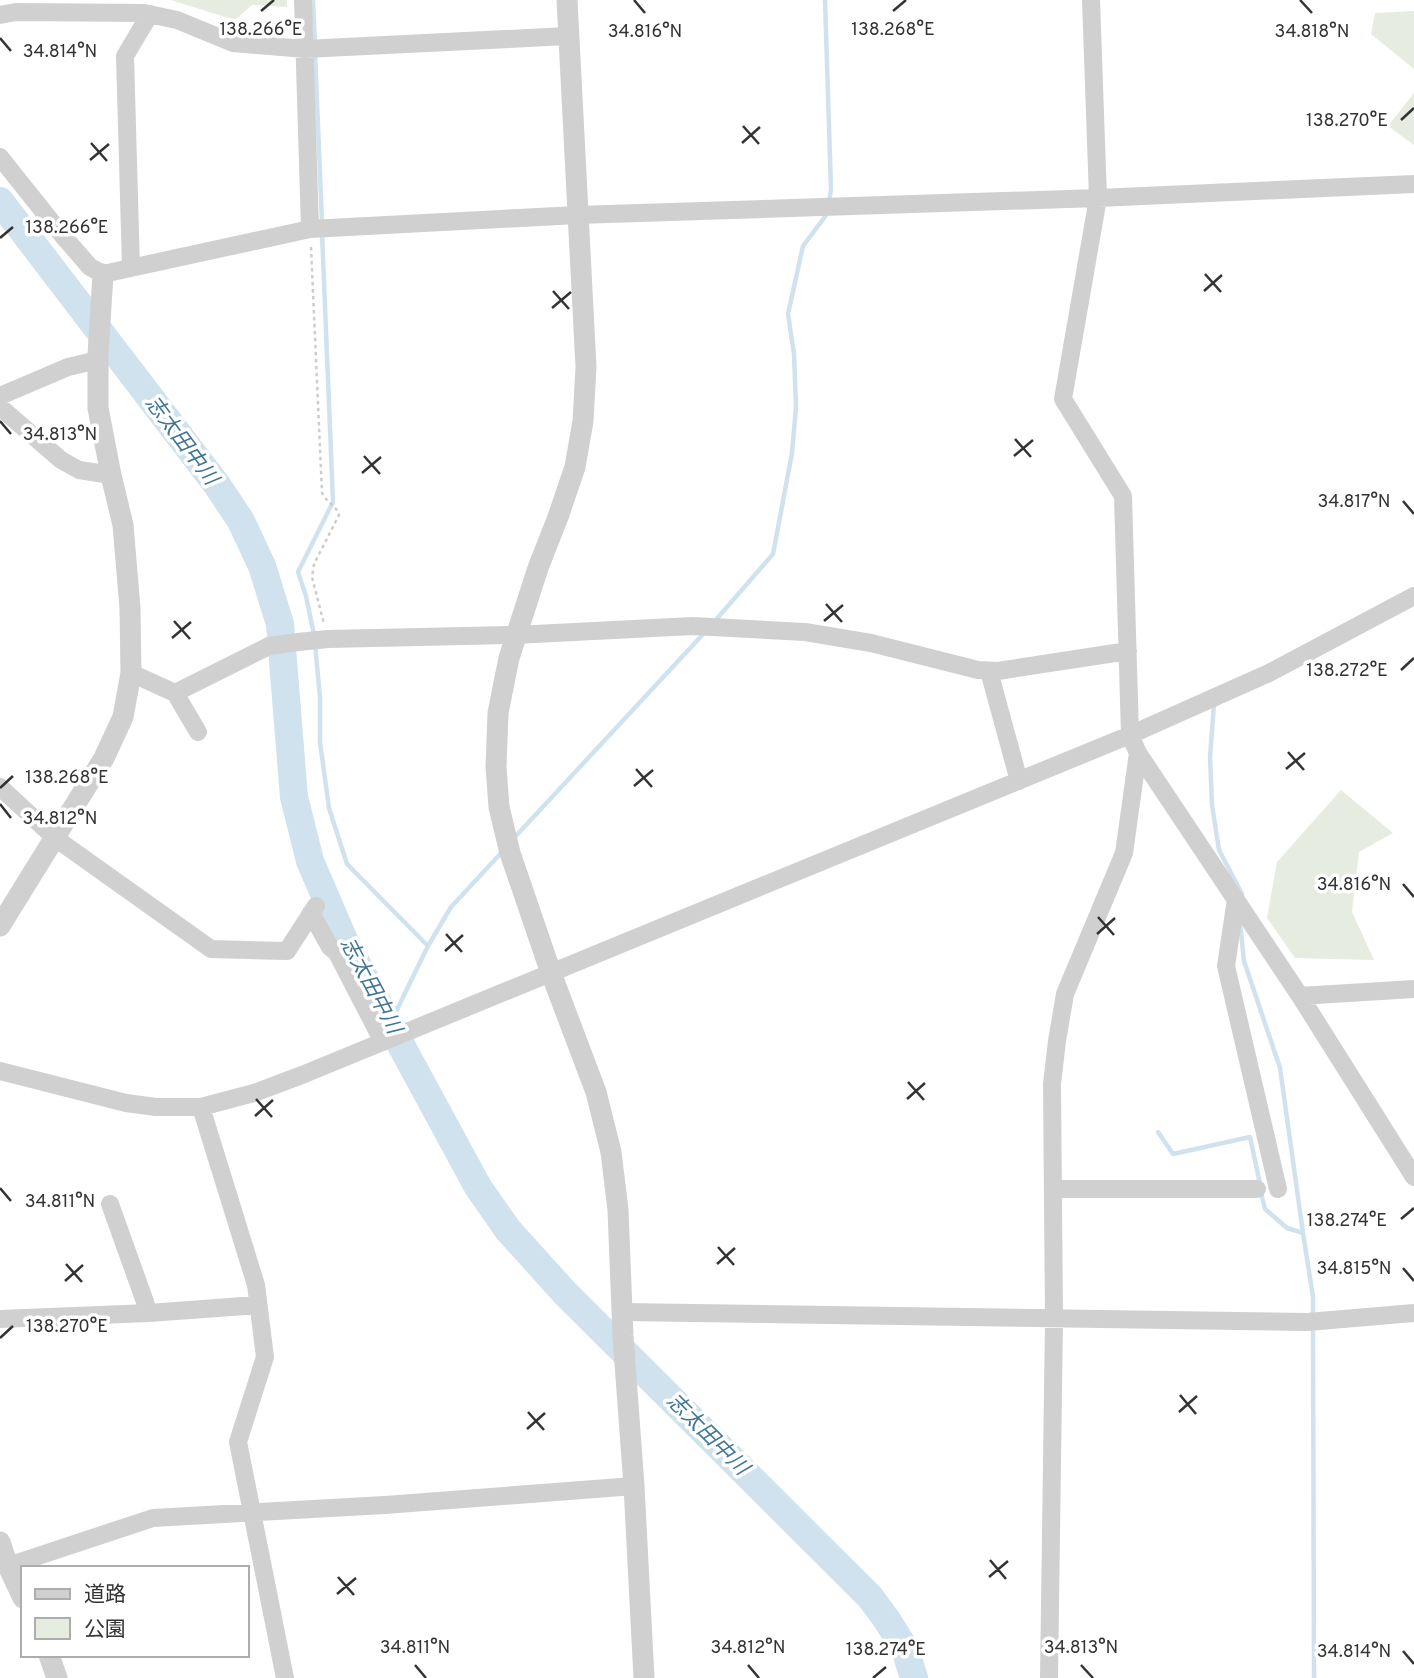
<svg xmlns="http://www.w3.org/2000/svg" width="1414" height="1678" font-family="Overpass,'Noto Sans JP',sans-serif">
<style>
.green{fill:#e6ecdf}
.lines{fill:none;stroke-linecap:round;stroke-linejoin:round}
.stream{stroke:#cfe2ee;stroke-width:4.5}
.river{stroke:#cfe2ee;stroke-width:28}
.path{stroke:#cdcdcd;stroke-width:2.5;stroke-dasharray:3.5 3.5;stroke-linecap:butt}
.minor{stroke:#d0d0d0;stroke-width:18}
.tertiary{stroke:#d0d0d0;stroke-width:21}
.ticks{fill:none;stroke:#333;stroke-width:2.5}
.labels{text-anchor:middle;dominant-baseline:central;stroke-width:7;stroke-linejoin:round;paint-order:stroke}
.water-label{font-size:21px;font-style:italic;fill:#3f7597;stroke:#fff}
.ticks-label{font-size:18px;text-anchor:middle;fill:#333;stroke:#fff;stroke-width:7;stroke-linejoin:round;paint-order:stroke}
</style>
<rect width="100%" height="100%" fill="#fff"/>
<path class="green" d="M171,0H287V7L252,5L235,20Z
M1414,11V69L1371,34L1375,13Z
M1414,93V145L1388,126Z
M1341,790L1393,833L1359,852L1352,912L1374,960L1295,958L1267,918L1277,862Z"/>
<g class="lines">
<path class="stream" d="M313,0L315,44
M825,0L831,189L829,202
M315,53L322,223
M714,622L773,554L792,453L796,407L794,354L788,314L803,246L827,214L828,211
M314,635L306,596L298,572L333,502L322,232
M315,644L320,697V742L329,808L347,864L428,946
M1214,704L1210,757L1212,805L1219,850L1242,894
M514,838L706,631
M1240,923L1244,961L1280,1068L1303,1233
M390,1024L428,946L451,907L502,852
M1158,1132L1173,1154L1250,1137L1260,1184
M1261,1193L1265,1209L1287,1228L1303,1233L1313,1297V1319
M1313,1328L1314,1678"/>
<path class="river" d="M0,201L217,485L241,521L262,566L280,624L294,797L310,861L344,940L478,1187L508,1230L565,1293L870,1597L887,1620L905,1649L914,1678"/>
<path class="path" d="M311,247L322,493C327,503 336,505 339,515L314,564L312,577L324,624"/>
<path class="minor" d="M303,0L310,229
M1091,0L1098,198L1063,399L1123,496L1130,735L1138,753L1300,996L1414,1177
M0,15L16,12L144,13L177,20L233,43L305,49L568,36
M0,157L63,236L90,267L103,274L310,229L577,215L1098,198L1414,184
M131,267L125,56L150,14
M0,396L68,367L98,360
M0,407L61,460L79,470L111,475
M989,671L1019,781
M131,673L175,693L198,732
M175,693L269,646L298,642L328,639L515,635L693,626L805,632L871,643L978,670L998,671L1128,651
M0,787L55,838L211,949L287,951L316,906
M1236,899L1226,966L1278,1189
M311,913L330,947L337,953L383,1042
M1300,996L1414,989
M0,1071L126,1103L156,1107H201L254,1093L302,1075L1130,735L1269,673L1414,596
M201,1107L256,1285L265,1357L238,1442L285,1678
M1053,1189H1257
M110,1204L149,1313
M623,1312L1308,1322L1414,1313
M0,1319L149,1313L258,1305
M8,1566L153,1518L385,1505L634,1486
M1049,1678L1054,1319L1052,1084L1057,1041L1065,994L1124,853L1138,753"/>
<path class="tertiary" d="M567,0L586,367L583,421L575,467L558,517L538,568L509,658L498,713L496,767L499,807L510,853L551,973L596,1092L611,1152L618,1210L623,1336L634,1486L644,1678
M0,926L104,758L123,717L131,673L130,608L123,525L111,475L98,408V355L103,274
M0,1542L8,1566L23,1598
M49,1655L57,1678"/>
</g>
<path class="ticks" d="M634,0L645,13M1300,0L1312,13M261,11L274,0M893,11L906,0M0,38L11,51M1401,120L1414,108M743,126L759,144M91,143L107,161M742,143L760,127M90,160L109,144M0,238L13,227M1205,274L1221,292M553,291L569,309M1204,291L1222,275M552,308L571,292M0,421L11,434M1015,439L1031,457M364,456L380,474M1014,456L1033,440M362,473L381,457M1403,501L1414,514M826,604L842,622M174,621L190,639M824,621L843,605M172,638L191,622M1401,670L1414,658M1288,752L1304,770M636,769L652,787M1286,769L1305,753M634,786L653,770M0,788L13,776M0,804L11,818M1403,884L1414,897M1098,917L1114,935M446,934L462,952M1097,934L1115,918M445,951L463,935M908,1082L924,1100M256,1099L272,1117M907,1099L925,1083M255,1116L273,1100M0,1188L11,1201M1401,1219L1414,1208M718,1247L734,1265M66,1264L82,1282M717,1264L735,1248M1403,1268L1414,1281M65,1281L83,1265M0,1338L13,1326M1180,1395L1196,1414M528,1412L544,1430M1179,1412L1197,1396M527,1429L545,1413M990,1560L1006,1579M338,1577L354,1595M989,1577L1008,1561M337,1594L356,1578M1403,1651L1414,1664M415,1665L426,1678M748,1665L759,1678M1081,1665L1093,1678M873,1678L886,1667"/>
<g class="labels">
<g class="water-label">
<text transform="translate(181 441) rotate(53)">志太田中川</text>
<text transform="translate(370 986) rotate(62)">志太田中川</text>
<text transform="translate(707 1435) rotate(45)">志太田中川</text>
</g>
</g>
<g class="ticks-label">
<text x="261" y="35">138.266°E</text>
<text x="893" y="35">138.268°E</text>
<text x="645" y="37">34.816°N</text>
<text x="1312" y="37">34.818°N</text>
<text x="60" y="57">34.814°N</text>
<text x="1347" y="126">138.270°E</text>
<text x="67" y="233">138.266°E</text>
<text x="60" y="440">34.813°N</text>
<text x="1354" y="507">34.817°N</text>
<text x="1347" y="676">138.272°E</text>
<text x="67" y="783">138.268°E</text>
<text x="60" y="824">34.812°N</text>
<text x="1354" y="890">34.816°N</text>
<text x="60" y="1207">34.811°N</text>
<text x="1347" y="1226">138.274°E</text>
<text x="1354" y="1274">34.815°N</text>
<text x="67" y="1332">138.270°E</text>
<text x="415" y="1653">34.811°N</text>
<text x="748" y="1653">34.812°N</text>
<text x="1081" y="1653">34.813°N</text>
<text x="886" y="1655">138.274°E</text>
<text x="1354" y="1657">34.814°N</text>
</g>
<rect x="21" y="1566" width="228" height="91" fill="#ffffff" stroke="#adadad" stroke-width="2"/>
<rect x="35" y="1589" width="35" height="10" fill="#d0d0d0" stroke="#adadad" stroke-width="2"/>
<text x="84" y="1601" font-size="21" fill="#333333">道路</text>
<rect x="35" y="1618" width="35" height="21" fill="#e6ecdf" stroke="#adadad" stroke-width="2"/>
<text x="84" y="1636" font-size="21" fill="#333333">公園</text>
</svg>
